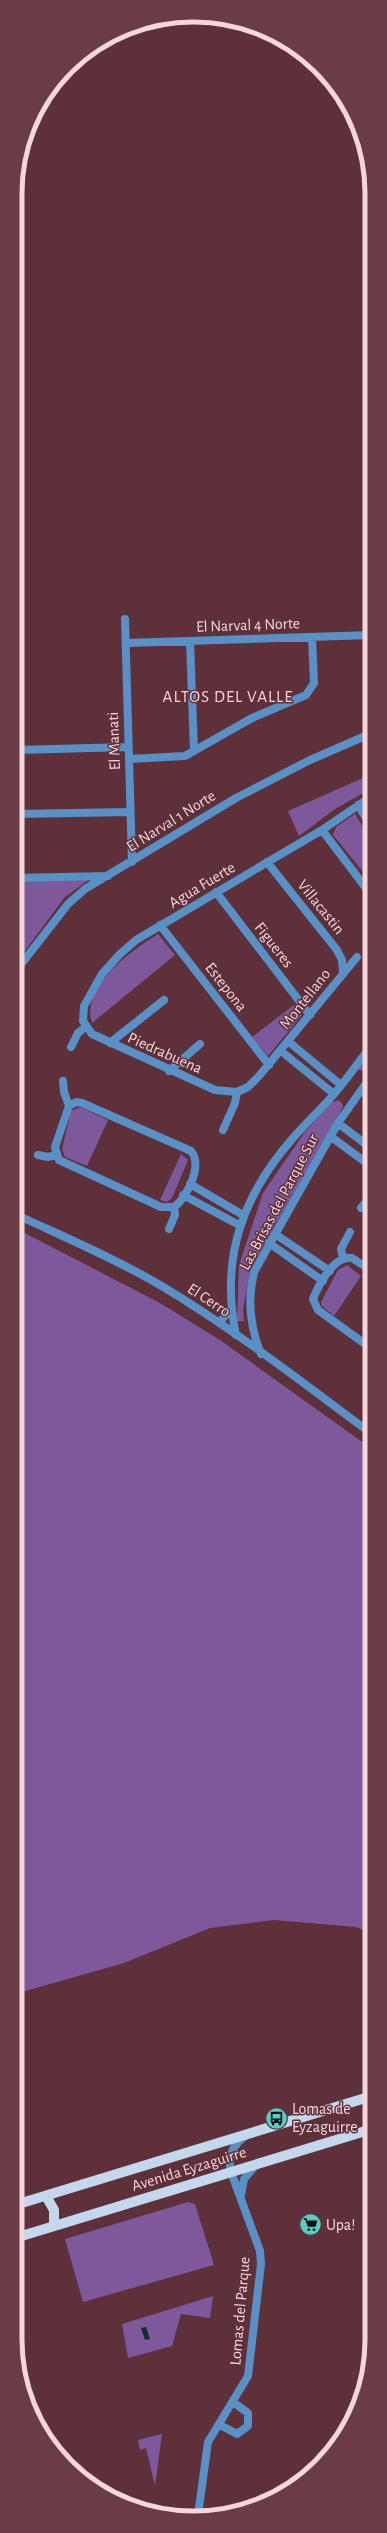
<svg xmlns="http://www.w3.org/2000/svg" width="387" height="2533" font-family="'Alegreya Sans',sans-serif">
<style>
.green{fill:#7d589b}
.water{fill:#132d2b}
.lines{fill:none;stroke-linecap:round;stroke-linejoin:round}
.minor{stroke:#5990c5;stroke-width:8}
.tertiary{stroke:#5990c5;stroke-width:8}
.primary{stroke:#c3d8ed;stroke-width:10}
.labels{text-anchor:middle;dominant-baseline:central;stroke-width:3;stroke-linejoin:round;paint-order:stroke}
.street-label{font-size:16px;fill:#f4d7db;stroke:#5e3039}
.poi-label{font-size:16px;fill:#f4d7db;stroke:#5e3039;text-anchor:start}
.neighbourhood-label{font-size:17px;letter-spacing:1px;fill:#fccdd4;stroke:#5e3039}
.rim{fill:none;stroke:#f4d7db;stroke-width:5}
</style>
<rect width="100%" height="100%" fill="#5e3039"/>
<path class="green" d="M372,774V788L335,809L299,836L288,811Z
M355,814L372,841V883L333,835L336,827Z
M90,879L65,897L15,964V882Z
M158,934L175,955L92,1023C80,987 132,950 158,934Z
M294,1005L302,1015L268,1056L252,1037Z
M372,1053V1067L366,1073L358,1069Z
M338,1100L342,1103L343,1107L250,1270L243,1310L244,1321H237L239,1265L263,1193L304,1133L330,1103Z
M80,1107L108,1120L87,1166L65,1157L62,1149L71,1111Z
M181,1154L188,1160L172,1198L167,1202L160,1200Z
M15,1228L160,1303L220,1340L372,1449V1934L356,1927L274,1920L210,1928L124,1963L15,1994Z
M347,1265L361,1276L334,1316L322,1306L321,1302L338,1270Z
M188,2202L195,2204L214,2265L83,2302L65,2239Z
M213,2296L210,2318L181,2314L172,2346L128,2358L122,2324Z
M162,2434L155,2486L146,2448L140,2450L138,2440Z"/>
<path class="water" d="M146,2327L150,2339L145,2340L141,2328Z"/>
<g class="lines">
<path class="minor" d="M125,619L132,862
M190,641L194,751
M126,643L372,635
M15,750L129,747
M129,759L185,756L252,718L306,695L314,683L312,637
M358,805L372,828
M15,814L130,812
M322,830L372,896
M267,862L337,950L342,960L343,973
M15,878L108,876
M216,892L310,1015
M160,925L269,1065
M357,957L259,1076L248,1087L237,1092L215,1090L92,1034L83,1021L84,1006L102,974L120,954L136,940L322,830L372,796
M15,972L68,904L85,889L236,798L308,761L372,733
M289,1042L341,1085
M110,1043L164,1000
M71,1047L78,1033L85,1027
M281,1051L334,1094
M169,1071L200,1044
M63,1081L64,1092L69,1106
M69,1106L76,1102L82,1103L191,1151C203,1165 187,1198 174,1207
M69,1106L55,1147L59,1160L161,1207H174
M338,1123L372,1149
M223,1130L235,1103L237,1092
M330,1136L372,1167
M38,1155L48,1157L56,1155
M190,1184L243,1215
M183,1195L239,1225
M361,1208L372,1194
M169,1229L175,1215L174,1207
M275,1234L330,1271
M269,1243L323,1281
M343,1258L341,1249L350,1232
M372,1271L352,1258C334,1255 319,1284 313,1299L318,1310L372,1349
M236,1335C220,1259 242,1196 293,1138C306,1123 321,1109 334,1094C348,1078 359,1061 372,1045
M261,1354C250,1327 247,1300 254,1272L338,1123L372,1075
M241,2195L244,2179L256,2165
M220,2425L237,2434L248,2426V2413L233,2402
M198,2515L208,2442L248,2376L261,2264L260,2251L231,2172C227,2156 233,2145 245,2136"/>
<path class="tertiary" d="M15,1214C64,1237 114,1258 160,1285C234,1329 303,1383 372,1434
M219,1323L232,1308"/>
<path class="primary" d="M46,2196L54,2210V2226
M15,2205L372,2096
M15,2238L372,2129"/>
</g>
<defs>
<symbol id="bus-disc" viewBox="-11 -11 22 22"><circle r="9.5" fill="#55cec5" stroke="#5e3039"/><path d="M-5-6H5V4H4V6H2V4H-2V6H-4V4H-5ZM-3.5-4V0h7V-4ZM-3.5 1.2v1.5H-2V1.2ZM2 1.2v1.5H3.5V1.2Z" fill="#111"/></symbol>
<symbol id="supermarket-disc" viewBox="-11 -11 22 22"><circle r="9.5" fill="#55cec5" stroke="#5e3039"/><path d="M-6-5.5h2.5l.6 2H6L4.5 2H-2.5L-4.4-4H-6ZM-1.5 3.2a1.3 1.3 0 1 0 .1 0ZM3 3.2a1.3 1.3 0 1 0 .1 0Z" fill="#111"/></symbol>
</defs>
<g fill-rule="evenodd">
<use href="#bus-disc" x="264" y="2106" width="25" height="25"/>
<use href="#supermarket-disc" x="298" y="2212" width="25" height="25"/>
</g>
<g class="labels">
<g class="street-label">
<text transform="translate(248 625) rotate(-2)">El Narval 4 Norte</text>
<text transform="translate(114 741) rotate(-92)">El Manati</text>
<text transform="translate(171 821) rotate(-32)">El Narval 1 Norte</text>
<text transform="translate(202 885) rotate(-31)">Agua Fuerte</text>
<text transform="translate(321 907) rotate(51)">Villacastin</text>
<text transform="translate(274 945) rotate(52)">Figueres</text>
<text transform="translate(226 987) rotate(52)">Estepona</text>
<text transform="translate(305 999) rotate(-52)">Montellano</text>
<text transform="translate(165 1053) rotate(24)">Piedrabuena</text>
<text transform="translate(279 1202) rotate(-62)">Las Brisas del Parque Sur</text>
<text transform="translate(209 1300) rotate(33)">El Cerro</text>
<text transform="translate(189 2169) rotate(-17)">Avenida Eyzaguirre</text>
<text transform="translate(240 2311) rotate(-85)">Lomas del Parque</text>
</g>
<g class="poi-label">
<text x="292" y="2109">Lomas de<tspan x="292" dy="18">Eyzaguirre</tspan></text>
<text x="326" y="2225">Upa!</text>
</g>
<g class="neighbourhood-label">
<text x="228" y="696">ALTOS DEL VALLE</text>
</g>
</g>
<path d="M0 0H387V2533H0ZM193 22H194A171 171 0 0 1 365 193V2340A171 171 0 0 1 194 2511H193A171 171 0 0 1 22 2340V193A171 171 0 0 1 193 22Z" fill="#6a3d46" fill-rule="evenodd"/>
<path class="rim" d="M193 22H194A171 171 0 0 1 365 193V2340A171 171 0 0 1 194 2511H193A171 171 0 0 1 22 2340V193A171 171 0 0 1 193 22Z"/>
</svg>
